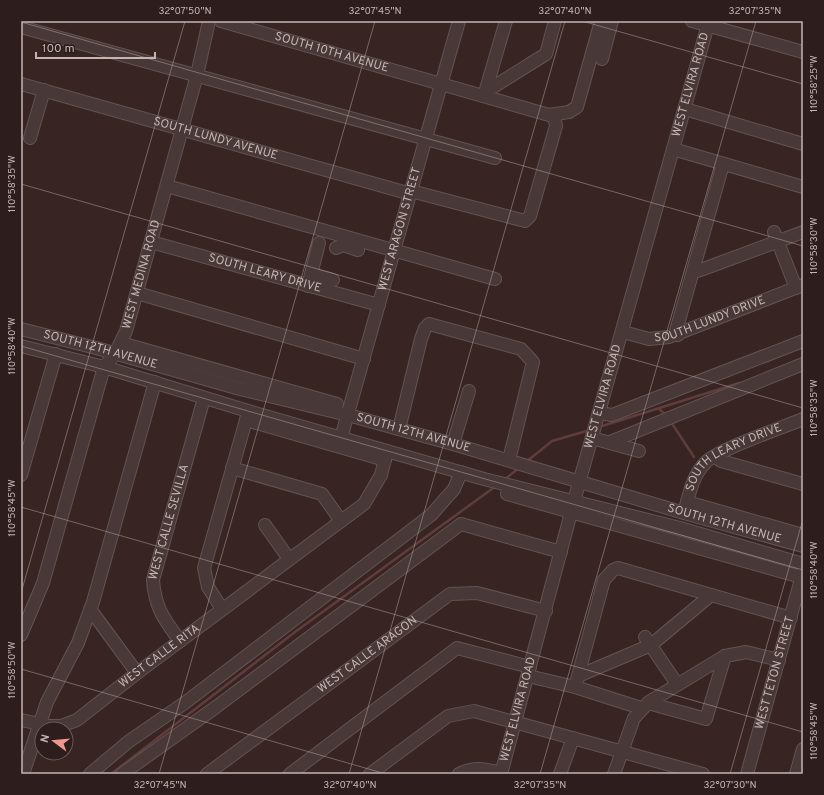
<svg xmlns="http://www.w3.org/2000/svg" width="824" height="795" font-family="Overpass,sans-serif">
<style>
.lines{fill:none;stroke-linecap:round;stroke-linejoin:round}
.stream{stroke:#5f3d3a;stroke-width:2.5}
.minor-casing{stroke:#635352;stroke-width:14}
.minor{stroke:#483837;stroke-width:12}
.ticks{fill:none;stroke:#c4b4b2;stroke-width:1;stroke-opacity:0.45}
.labels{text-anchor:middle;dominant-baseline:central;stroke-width:3.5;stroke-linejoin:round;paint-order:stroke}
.street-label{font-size:12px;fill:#c4b4b2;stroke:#2d1d1c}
.neatline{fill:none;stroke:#c4b4b2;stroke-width:1.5}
.ticks-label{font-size:10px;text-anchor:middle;fill:#c4b4b2}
</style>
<rect width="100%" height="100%" fill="#382523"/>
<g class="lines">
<path class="stream" d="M658,408L666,415
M671,422L694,457
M599,427L739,383
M526,462L552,441L590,430
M505,479L519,468
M111,774L295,632L496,486"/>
<defs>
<g id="minor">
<path id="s1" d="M221,21L549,115L569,112L577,107L601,21"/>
<path d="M692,21L803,52"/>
<path d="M21,27L495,158"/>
<path d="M602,59L612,21"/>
<path id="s2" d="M21,84L411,194"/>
<path d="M485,92L546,54L555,21"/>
<path d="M484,96L506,21"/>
<path d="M685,109L803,144"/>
<path d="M30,138L44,90"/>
<path d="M673,149L803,187"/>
<path d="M167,186L495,279"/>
<path d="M411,191L525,221L530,216L556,126L554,115"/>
<path d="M774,232L796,288"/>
<path id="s3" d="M151,242L379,305"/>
<path d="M336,248L343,245L358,250"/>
<path d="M694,268L698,271L803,232"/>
<path d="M311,274L333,280"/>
<path d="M308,286L319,243"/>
<path d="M137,293L364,359"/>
<path id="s4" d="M21,329L96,348L240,389L348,415L453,444L684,513L803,546"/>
<path id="s5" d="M623,332L649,339L669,337L803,285"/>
<path d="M678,335L676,331L723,164"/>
<path d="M121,343L337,404"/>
<path d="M21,346L104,367L248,411L484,479L680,528L803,564"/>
<path d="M248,412L246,420L385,460"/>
<path d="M599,413L612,415L803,341"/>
<path d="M399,429L421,339L425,328L429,324L521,349L533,362L509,460"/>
<path id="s6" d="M341,438L459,21"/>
<path d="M592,438L639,451"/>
<path d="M610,442L803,364"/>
<path d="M453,444L469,391"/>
<path d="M715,456L721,461L803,484"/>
<path d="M232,468L322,494L341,521"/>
<path d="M21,475L56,354"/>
<path d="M508,491L507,494L801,577"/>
<path d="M687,502L803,535"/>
<path id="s7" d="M684,513C689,496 692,476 705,463C718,449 782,428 803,419"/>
<path d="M265,525L289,559"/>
<path d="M90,609L137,673"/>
<path d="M222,609L208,587L204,568L246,420"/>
<path id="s8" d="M21,635L43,583L104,367L115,354L126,331L197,75L209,21"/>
<path d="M645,637L677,684"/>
<path id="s9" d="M180,641C164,619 155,608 153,580L204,398"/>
<path d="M528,676L575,687"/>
<path d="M578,676L651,645L711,595"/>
<path d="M648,703L706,719L725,656"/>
<path d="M641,708L575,687L604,580L613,570L618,568L791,618"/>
<path id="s10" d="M21,720L49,726H61L77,720L137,673L364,504L381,475L387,451"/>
<path d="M23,774L47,702L78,643L93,602L155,382"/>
<path d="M90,774L128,742L186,702L431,515L454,489L461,472"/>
<path d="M122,774L216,707L461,524L561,552"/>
<path id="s11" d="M207,774L450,594L477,593L546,611"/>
<path d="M290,774L457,648L530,667"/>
<path d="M370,774L448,716L474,711L703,774"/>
<path d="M459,774C474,766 485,769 501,773"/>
<path id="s12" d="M501,774L579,483L709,21"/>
<path d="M560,774L573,738"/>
<path d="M614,774L634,718L649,702L725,656L746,652L779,660"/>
<path id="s13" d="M747,774L803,572"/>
<path d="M796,774L803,749"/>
</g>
</defs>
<use href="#minor" class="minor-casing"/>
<use href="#minor" class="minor"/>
</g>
<path class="ticks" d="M582,21L803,84M21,22L803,246M21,184L803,408M21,346L803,570M21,507L803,732M21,593L185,21M21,669L386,774M159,774L375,21M349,774L565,21M540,774L756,21M730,774L803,519"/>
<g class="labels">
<g class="street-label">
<text stroke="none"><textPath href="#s1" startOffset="115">SOUTH 10TH AVENUE</textPath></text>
<text stroke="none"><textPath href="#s12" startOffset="715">WEST ELVIRA ROAD</textPath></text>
<text stroke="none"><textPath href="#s2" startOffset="202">SOUTH LUNDY AVENUE</textPath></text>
<text stroke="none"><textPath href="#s6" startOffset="217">WEST ARAGON STREET</textPath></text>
<text stroke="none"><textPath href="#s3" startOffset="118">SOUTH LEARY DRIVE</textPath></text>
<text stroke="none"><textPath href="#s8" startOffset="382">WEST MEDINA ROAD</textPath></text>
<text stroke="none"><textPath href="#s5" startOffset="91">SOUTH LUNDY DRIVE</textPath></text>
<text stroke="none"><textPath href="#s4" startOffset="82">SOUTH 12TH AVENUE</textPath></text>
<text stroke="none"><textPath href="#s12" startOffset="391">WEST ELVIRA ROAD</textPath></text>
<text stroke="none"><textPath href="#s4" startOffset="406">SOUTH 12TH AVENUE</textPath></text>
<text stroke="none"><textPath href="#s7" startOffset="81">SOUTH LEARY DRIVE</textPath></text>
<text stroke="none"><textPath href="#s9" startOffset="128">WEST CALLE SEVILLA</textPath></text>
<text stroke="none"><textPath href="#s4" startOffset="730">SOUTH 12TH AVENUE</textPath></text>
<text stroke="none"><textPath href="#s11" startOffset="200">WEST CALLE ARAGON</textPath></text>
<text stroke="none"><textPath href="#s10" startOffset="162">WEST CALLE RITA</textPath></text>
<text stroke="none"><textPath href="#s13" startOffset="105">WEST TETON STREET</textPath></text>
<text stroke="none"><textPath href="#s12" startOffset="67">WEST ELVIRA ROAD</textPath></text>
</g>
</g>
<rect width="824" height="795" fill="none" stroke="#2d1d1c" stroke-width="44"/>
<g transform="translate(54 741) rotate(286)"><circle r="19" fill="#2d1d1c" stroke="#695958"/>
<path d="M0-3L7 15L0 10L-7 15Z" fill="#ee978d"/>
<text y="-6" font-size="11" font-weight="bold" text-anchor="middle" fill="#c4b4b2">N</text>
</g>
<path d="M36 52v6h119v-6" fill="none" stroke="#c4b4b2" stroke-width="2"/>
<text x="42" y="52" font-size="12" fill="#c4b4b2" stroke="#2d1d1c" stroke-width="3" paint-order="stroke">100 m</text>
<rect x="22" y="22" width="780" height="751" class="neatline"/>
<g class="ticks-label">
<text x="185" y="14">32°07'50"N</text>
<text x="375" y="14">32°07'45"N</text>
<text x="565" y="14">32°07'40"N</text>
<text x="755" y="14">32°07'35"N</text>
<text transform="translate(813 84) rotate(-90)" y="4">110°58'25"W</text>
<text transform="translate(11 184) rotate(-90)" y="4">110°58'35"W</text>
<text transform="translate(813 246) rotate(-90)" y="4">110°58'30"W</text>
<text transform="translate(11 346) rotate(-90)" y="4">110°58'40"W</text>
<text transform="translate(813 408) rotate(-90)" y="4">110°58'35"W</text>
<text transform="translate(11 508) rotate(-90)" y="4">110°58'45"W</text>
<text transform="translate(813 570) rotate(-90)" y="4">110°58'40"W</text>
<text transform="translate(11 670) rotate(-90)" y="4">110°58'50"W</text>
<text transform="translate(813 731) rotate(-90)" y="4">110°58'45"W</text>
<text x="160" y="788">32°07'45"N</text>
<text x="350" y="788">32°07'40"N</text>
<text x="540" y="788">32°07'35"N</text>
<text x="730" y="788">32°07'30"N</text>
</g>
</svg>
